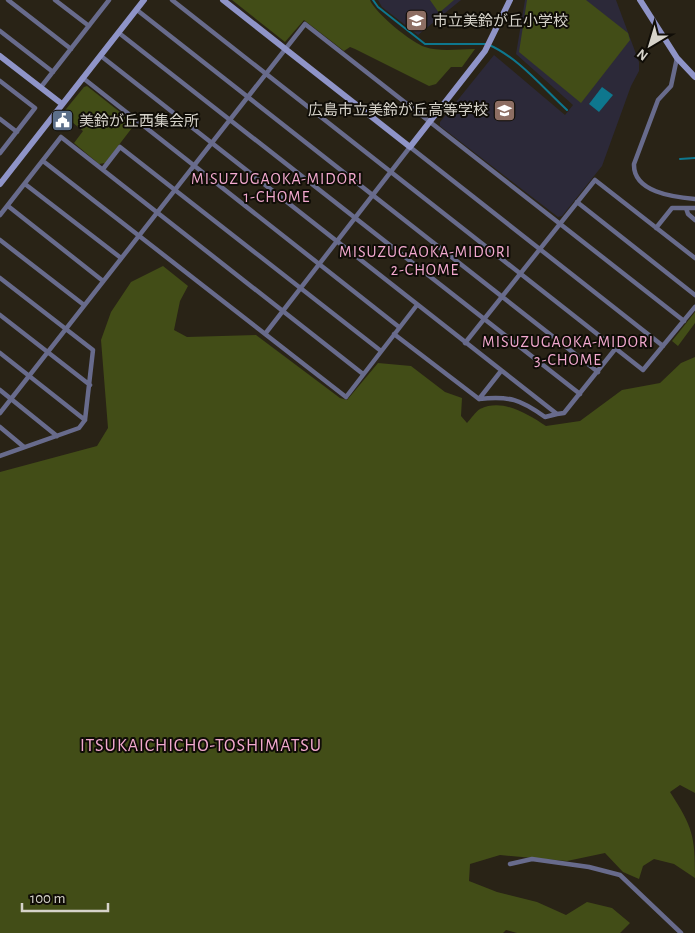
<svg xmlns="http://www.w3.org/2000/svg" width="695" height="933" font-family="'Alegreya Sans','Noto Sans JP',sans-serif">
<style>
.education{fill:#2c2939}
.green{fill:#424d17}
.water{fill:#0e778e}
.lines{fill:none;stroke-linecap:round;stroke-linejoin:round}
.stream{stroke:#0e778e;stroke-width:2}
.street{stroke:#686b8c;stroke-width:4.5}
.secondary{stroke:#8f94c8;stroke-width:6}
.labels{text-anchor:middle;dominant-baseline:central;stroke-width:4;stroke-linejoin:round;paint-order:stroke}
.poi-label{font-size:15px;fill:#d6d3ca;stroke:#100d07;text-anchor:start}
.neighbourhood-label{font-size:16px;letter-spacing:1px;fill:#f3a9cf;stroke:#100d07}
.quarter-label{font-size:18px;letter-spacing:1px;fill:#f3a9cf;stroke:#100d07}
</style>
<rect width="100%" height="100%" fill="#292316"/>
<path class="education" d="M378,0H461L418,35L382,7Z
M525,0H616L639,62V71L631,86L602,166L562,216L558,217L440,126V122L494,55L565,115L573,105L516,54Z"/>
<path class="green" d="M232,0H370C375,13 412,43 425,47C439,52 460,49 475,49L462,67H451L436,84L429,86L355,49L350,47L344,51L304,20L285,42Z
M430,0H454L439,13Z
M527,0H586L628,33L630,40L581,103L519,52Z
M87,86L135,124L105,163L99,164L74,143L83,131L62,114L84,87Z
M163,266L188,286L180,301L174,330L187,337L256,335L340,398L347,400L378,363L411,366L445,392L462,398L461,416L467,423C471,419 475,412 480,409C503,398 527,414 546,426L580,421L622,390L660,383L681,363L695,357V793L680,785L670,792C693,828 695,835 695,878L674,864L654,859L643,866L639,879L623,872L605,853L567,861L500,855L470,864L469,881L497,892L537,902L566,915L587,902L612,908L630,923L620,933H517L506,930L503,933H0V472L97,446L108,428L101,340L111,312L131,282Z
M695,312V323L678,346L672,341Z"/>
<path class="water" d="M602,87L613,95L599,112L589,104Z"/>
<g class="lines">
<path class="stream" d="M373,0L378,7L425,44H487C518,57 542,87 567,110
M680,159L695,158"/>
<path class="street" d="M8,0L71,49
M55,0L89,26
M172,0L643,370L695,307
M137,10L598,372
M0,31L53,72
M119,33L580,394
M101,56L557,414L564,413L616,348
M677,58L671,86L658,100L634,164C633,192 673,197 695,199
M83,78L399,327
M0,81L35,108L0,153
M41,87L109,0
M0,119L17,132
M43,161L346,397L417,305
M103,169L120,147L381,351
M25,184L121,258
M577,202L695,295
M8,206L103,281
M686,208L688,214L695,220
M0,215L61,137L363,374
M656,228L672,208H695
M0,240L84,305
M0,278L93,350L85,420L79,428L0,456
M0,315L90,385
M265,334L410,147L663,346
M394,334L479,399L501,371
M465,343L595,180L695,258
M0,353L85,420
M0,390L57,436
M479,399C510,396 520,399 545,417L557,414
M0,413L305,24L684,321
M0,427L24,447
M510,864L532,859L589,867L620,875L681,933"/>
<path class="secondary" d="M223,0L410,147L485,51L510,0
M640,0L677,58L695,77
M0,56L62,104
M0,184L144,0"/>
</g>
<defs>
<symbol id="school-square" viewBox="-11 -11 22 22"><rect x="-9" y="-9" width="18" height="18" rx="4" fill="#8d6e63" stroke="#100d07"/><path d="M0-5L7-2L0 1L-7-2ZM-4 1L0 2.5L4 1V4Q0 6-4 4Z" fill="#fff"/></symbol>
<symbol id="civic-square" viewBox="-11 -11 22 22"><rect x="-9" y="-9" width="18" height="18" rx="4" fill="#5c6f8a" stroke="#100d07"/><path d="M-.6-6.5H3V-4.5H.6V-3L4-1V1h2V6H-6V1h2V-1L-.6-3ZM-1.2 2.5V6h2.4V2.5Z" fill="#fff"/></symbol>
</defs>
<g fill-rule="evenodd">
<use href="#school-square" x="404" y="8" width="25" height="25"/>
<use href="#school-square" x="492" y="98" width="25" height="25"/>
<use href="#civic-square" x="50" y="108" width="25" height="25"/>
</g>
<g class="labels">
<g class="poi-label">
<text x="433" y="21">市立美鈴が丘小学校</text>
<text x="488" y="110" text-anchor="end">広島市立美鈴が丘高等学校</text>
<text x="79" y="121">美鈴が丘西集会所</text>
</g>
<g class="neighbourhood-label">
<text x="277" y="179">MISUZUGAOKA-MIDORI<tspan x="277" dy="18">1-CHOME</tspan></text>
<text x="425" y="252">MISUZUGAOKA-MIDORI<tspan x="425" dy="18">2-CHOME</tspan></text>
<text x="568" y="342">MISUZUGAOKA-MIDORI<tspan x="568" dy="18">3-CHOME</tspan></text>
</g>
<g class="quarter-label">
<text x="201" y="746">ITSUKAICHICHO-TOSHIMATSU</text>
</g>
</g>
<g transform="translate(650 45) rotate(218)" stroke="#100d07" stroke-width="4" paint-order="stroke">
<path d="M0-4L9 19L0 12L-9 19Z" fill="#d6d3ca"/>
<text y="-8" font-size="14" font-weight="bold" text-anchor="middle" fill="#d6d3ca">N</text>
</g>
<path d="M22 903v8h86v-8" fill="none" stroke="#d6d3ca" stroke-width="2.5"/>
<text x="30" y="903" font-size="15" fill="#d6d3ca" stroke="#100d07" stroke-width="4" paint-order="stroke">100 m</text>
</svg>
